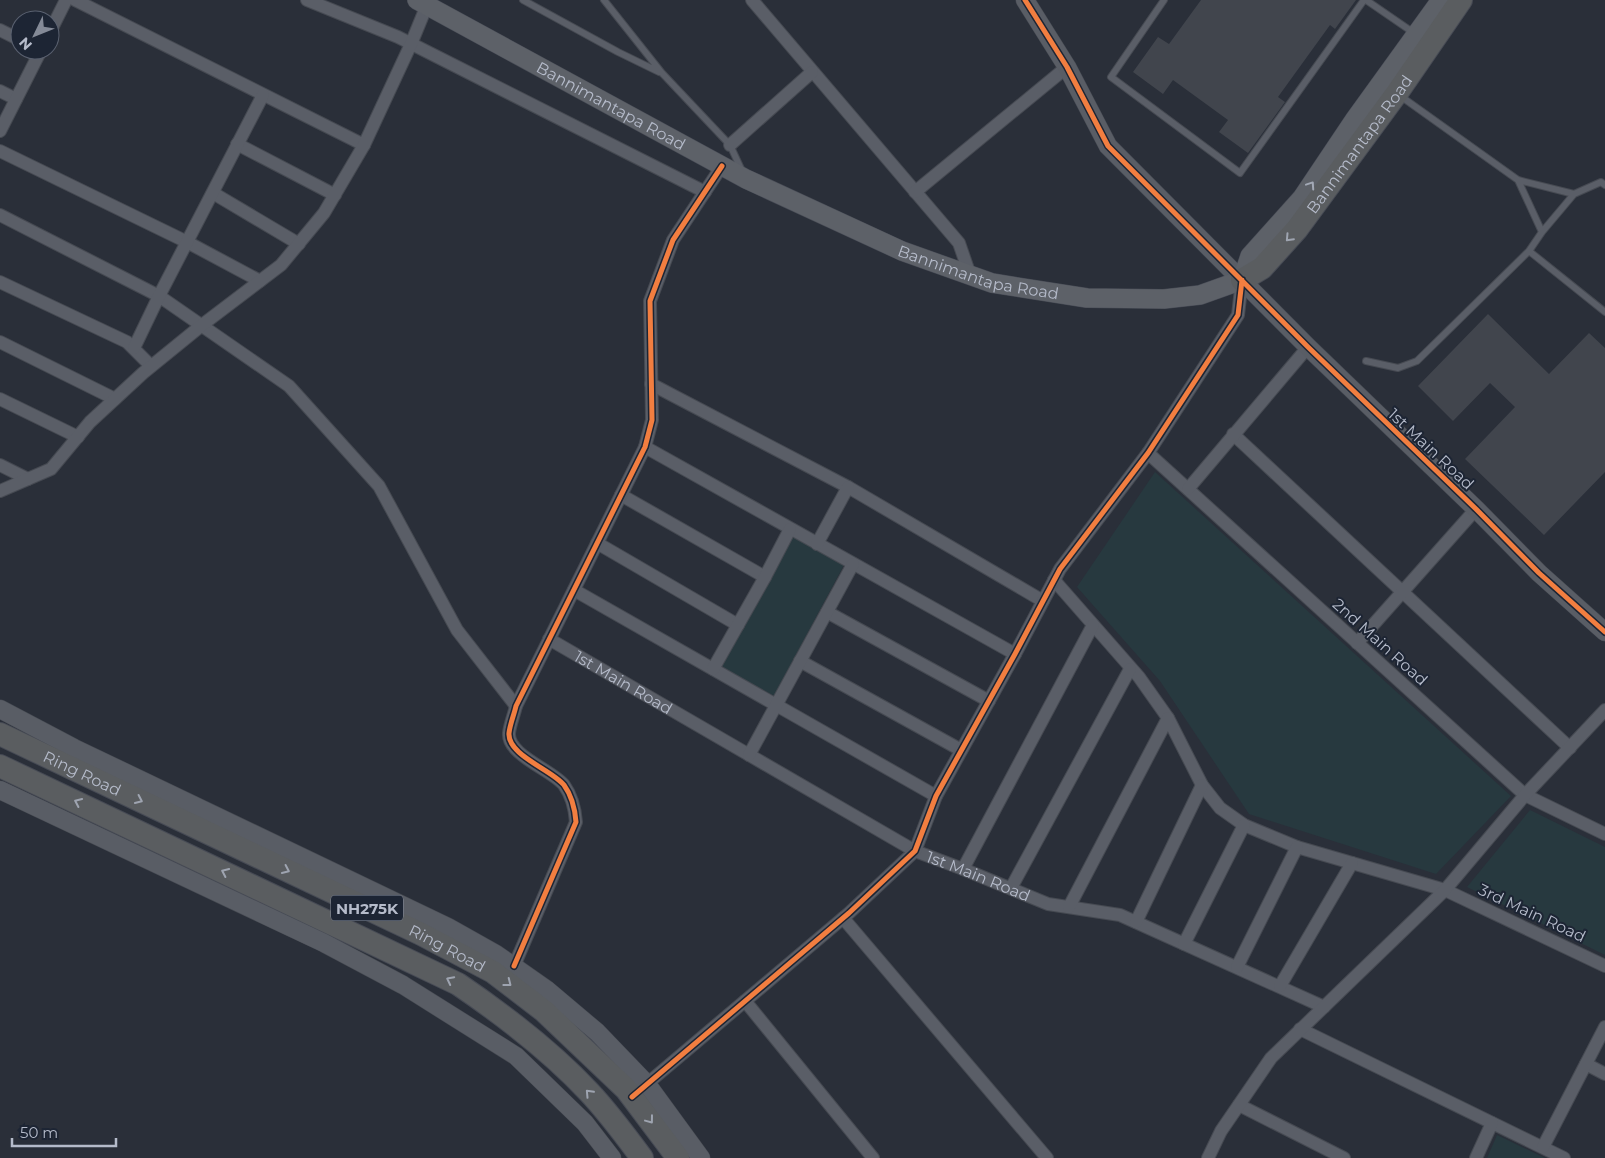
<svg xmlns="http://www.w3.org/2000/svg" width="1605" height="1158" font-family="Montserrat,sans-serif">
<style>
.green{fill:#27393f}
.building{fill:#41454d}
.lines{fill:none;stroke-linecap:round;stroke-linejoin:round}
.lane-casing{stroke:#464a52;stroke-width:8}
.street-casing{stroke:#464a52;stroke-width:14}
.secondary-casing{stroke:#464a52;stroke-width:19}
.primary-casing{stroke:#484c56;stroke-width:20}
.highway-casing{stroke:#474b55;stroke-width:24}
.lane{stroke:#5a5e67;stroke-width:6}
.street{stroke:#5a5e67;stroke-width:12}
.secondary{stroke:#595d65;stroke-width:18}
.primary{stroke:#5d6168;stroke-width:19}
.highway{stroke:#5a5d60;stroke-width:22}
.cycleway-casing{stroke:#1d2534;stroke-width:8}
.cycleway{stroke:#f27e40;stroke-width:5}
.oneway{stroke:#a3a9b6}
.oneway2{stroke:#9ea4b0}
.labels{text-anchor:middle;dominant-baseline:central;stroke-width:4;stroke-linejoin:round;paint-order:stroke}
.shield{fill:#1d2534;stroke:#878e9d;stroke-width:1}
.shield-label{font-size:15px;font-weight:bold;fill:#b5bbca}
.street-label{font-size:16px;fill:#b5bbca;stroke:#1d2534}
</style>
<rect width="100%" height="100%" fill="#2a2f39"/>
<path class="green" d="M1155,472L1511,796L1436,874L1249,814L1160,681L1077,587Z
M792,536L844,565L774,696L721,667Z
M1530,810L1605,847V955L1467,887Z
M1497,1135L1545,1158H1487Z"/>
<path class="building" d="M1201,0H1356L1335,29L1330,25L1278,97L1285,102L1248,153L1219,132L1228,120L1173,80L1163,94L1133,72L1158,37L1169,44Z
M1488,314L1549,374L1589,333L1605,348V472L1544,535L1465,459L1515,407L1490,383L1453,421L1418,386Z"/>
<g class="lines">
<defs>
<path id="lane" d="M523,0L618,52L659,72
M604,0L662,73L730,145L742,171
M1164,0L1111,77L1240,173L1364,0
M1366,0L1414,33
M1399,95L1518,180L1574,194
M1518,180L1542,232L1574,194L1601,182L1605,185
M1542,232L1529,251L1605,312
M1366,361L1398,368L1417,361L1529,251"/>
<g id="street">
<path d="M75,0L364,145"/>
<path d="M307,0L398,37L705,192"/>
<path d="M752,0L959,243L970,275"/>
<path d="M0,30L20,40"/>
<path d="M50,32L66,0"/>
<path d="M0,91L16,99"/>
<path d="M0,131L41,50"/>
<path d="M237,144L335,195"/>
<path d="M730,145L812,72"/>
<path d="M0,151L187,242L260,281"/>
<path d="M915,192L1067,67"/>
<path d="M213,193L299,244"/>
<path d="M0,215L159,296L289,386L379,486L457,630L516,706"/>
<path d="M0,282L127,342L151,366"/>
<path d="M0,342L115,399"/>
<path d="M134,348L159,296L263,95"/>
<path d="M651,384L848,487L1043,601"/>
<path d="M0,399L78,437"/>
<path d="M1233,434L1570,748"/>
<path d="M645,447L1015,654"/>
<path d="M1148,453L1525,795L1605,834"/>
<path d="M0,465L28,479"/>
<path d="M1188,489L1308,347"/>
<path d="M0,491L51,469L90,422L143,373L202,325L281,265L324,213L364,145L411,44L427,5"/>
<path d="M621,495L765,577"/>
<path d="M597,543L738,625"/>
<path d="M817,544L848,487"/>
<path d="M1054,580L1139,677L1168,718L1202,785L1220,808L1244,825L1297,847L1445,890L1605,966"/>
<path d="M574,590L936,796"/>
<path d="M827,612L989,701"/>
<path id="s1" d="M549,639L915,851L963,869L1048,904L1120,915L1324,1007"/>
<path d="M1357,643L1476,509"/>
<path d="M800,661L961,750"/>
<path d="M713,669L765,577L790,529"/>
<path d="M749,755L853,564"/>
<path d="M963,869L1093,625"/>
<path d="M1011,888L1130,669"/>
<path d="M1069,907L1168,718"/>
<path d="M843,918L1047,1158"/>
<path d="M1136,922L1202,785"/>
<path d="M1184,944L1244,825"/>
<path d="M514,966L576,822C575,809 572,796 564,785C552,770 507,755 509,733C510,724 514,715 516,706L645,447L652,420L650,301L673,240L722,166"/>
<path d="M1237,967L1297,847"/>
<path d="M1280,986L1352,863"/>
<path d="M745,1001L873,1158"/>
<path d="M1300,1029L1564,1158"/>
<path d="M1586,1064L1605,1074"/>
<path d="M642,1088L849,913L915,851L936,796L1015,654L1060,569L1148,453L1238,315L1242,280"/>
<path d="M1239,1105L1344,1158"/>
<path d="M1543,1147L1605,1027"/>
<path d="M1208,1158L1221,1131L1271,1058L1445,890L1525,795L1605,710"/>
<path d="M1476,1158L1492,1123"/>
</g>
<path id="secondary" d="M1025,0L1067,67L1108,146L1308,347L1476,509L1539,573L1605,632
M0,709L74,748L448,927L496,954L546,989L597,1032L647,1084L701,1158
M0,790L324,943L403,985L516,1056L585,1123L612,1158"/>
<g id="primary">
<path id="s2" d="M417,0L746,179L902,251L992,283L1087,298L1164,299L1200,295L1242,280L1250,256L1302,198L1355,119L1441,0"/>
</g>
<g id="highway">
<path id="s3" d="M1242,280L1262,268L1297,229L1397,93L1461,0"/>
<path id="s4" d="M0,734L421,934L493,972L544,1011L626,1089L678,1158"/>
<path d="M0,766L458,984C505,1016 550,1050 589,1092C608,1112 625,1135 642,1158"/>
</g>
</defs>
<use href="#lane" class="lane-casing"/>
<use href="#street" class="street-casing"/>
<use href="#secondary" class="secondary-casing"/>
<use href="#primary" class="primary-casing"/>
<use href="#highway" class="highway-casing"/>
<use href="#lane" class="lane"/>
<use href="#street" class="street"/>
<use href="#secondary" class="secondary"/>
<use href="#primary" class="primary"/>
<use href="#highway" class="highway"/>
<defs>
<path id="cycleway" d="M1025,0L1067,67L1108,146L1308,347L1476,509L1539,573L1605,632
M514,966L576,822C575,809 572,796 564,785C552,770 507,755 509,733C510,724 514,715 516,706L645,447L652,420L650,301L673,240L722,166
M632,1097L849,913L915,851L936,796L1015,654L1060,569L1148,453L1238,315L1242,280"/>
</defs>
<use href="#cycleway" class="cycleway-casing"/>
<use href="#cycleway" class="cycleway"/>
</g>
<defs><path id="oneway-chevron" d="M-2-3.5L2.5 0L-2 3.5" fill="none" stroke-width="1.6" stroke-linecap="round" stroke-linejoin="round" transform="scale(1.25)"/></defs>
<use class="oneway" href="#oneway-chevron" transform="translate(1311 185) rotate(-56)"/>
<g class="oneway2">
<use href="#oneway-chevron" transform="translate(1289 238) rotate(133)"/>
<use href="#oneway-chevron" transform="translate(139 800) rotate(25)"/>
<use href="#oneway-chevron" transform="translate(78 802) rotate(-155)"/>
<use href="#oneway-chevron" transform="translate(286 870) rotate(25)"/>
<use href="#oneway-chevron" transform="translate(225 872) rotate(-155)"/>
<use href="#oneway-chevron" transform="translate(450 980) rotate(-153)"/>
<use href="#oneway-chevron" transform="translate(508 983) rotate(38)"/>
<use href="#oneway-chevron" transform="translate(589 1093) rotate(-133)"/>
<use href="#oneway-chevron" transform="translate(650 1120) rotate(53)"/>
</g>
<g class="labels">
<rect class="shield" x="331" y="895.5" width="72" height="25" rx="4"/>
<g class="shield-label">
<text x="367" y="908">NH275K</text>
</g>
<g class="street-label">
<text stroke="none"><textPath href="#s2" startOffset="221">Bannimantapa Road</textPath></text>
<text stroke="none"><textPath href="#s3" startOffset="181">Bannimantapa Road</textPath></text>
<text stroke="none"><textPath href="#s2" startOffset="626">Bannimantapa Road</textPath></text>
<text transform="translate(1431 449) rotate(43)">1st Main Road</text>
<text transform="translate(1380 642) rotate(42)">2nd Main Road</text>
<text stroke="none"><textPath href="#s1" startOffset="86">1st Main Road</textPath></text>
<text stroke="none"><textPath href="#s4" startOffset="91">Ring Road</textPath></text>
<text stroke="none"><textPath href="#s1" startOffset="491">1st Main Road</textPath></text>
<text transform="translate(1532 913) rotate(25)">3rd Main Road</text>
<text stroke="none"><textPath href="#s4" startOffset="496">Ring Road</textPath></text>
</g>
</g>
<g transform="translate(35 35) rotate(227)"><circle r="24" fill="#1d2534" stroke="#5a6170"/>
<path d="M0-4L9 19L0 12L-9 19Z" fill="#848a97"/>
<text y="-8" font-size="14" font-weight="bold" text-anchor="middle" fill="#b5bbca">N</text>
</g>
<path d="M12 1138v8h104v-8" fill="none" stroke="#b5bbca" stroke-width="2.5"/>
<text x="20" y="1138" font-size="15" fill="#b5bbca" stroke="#1d2534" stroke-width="4" paint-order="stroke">50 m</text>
</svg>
